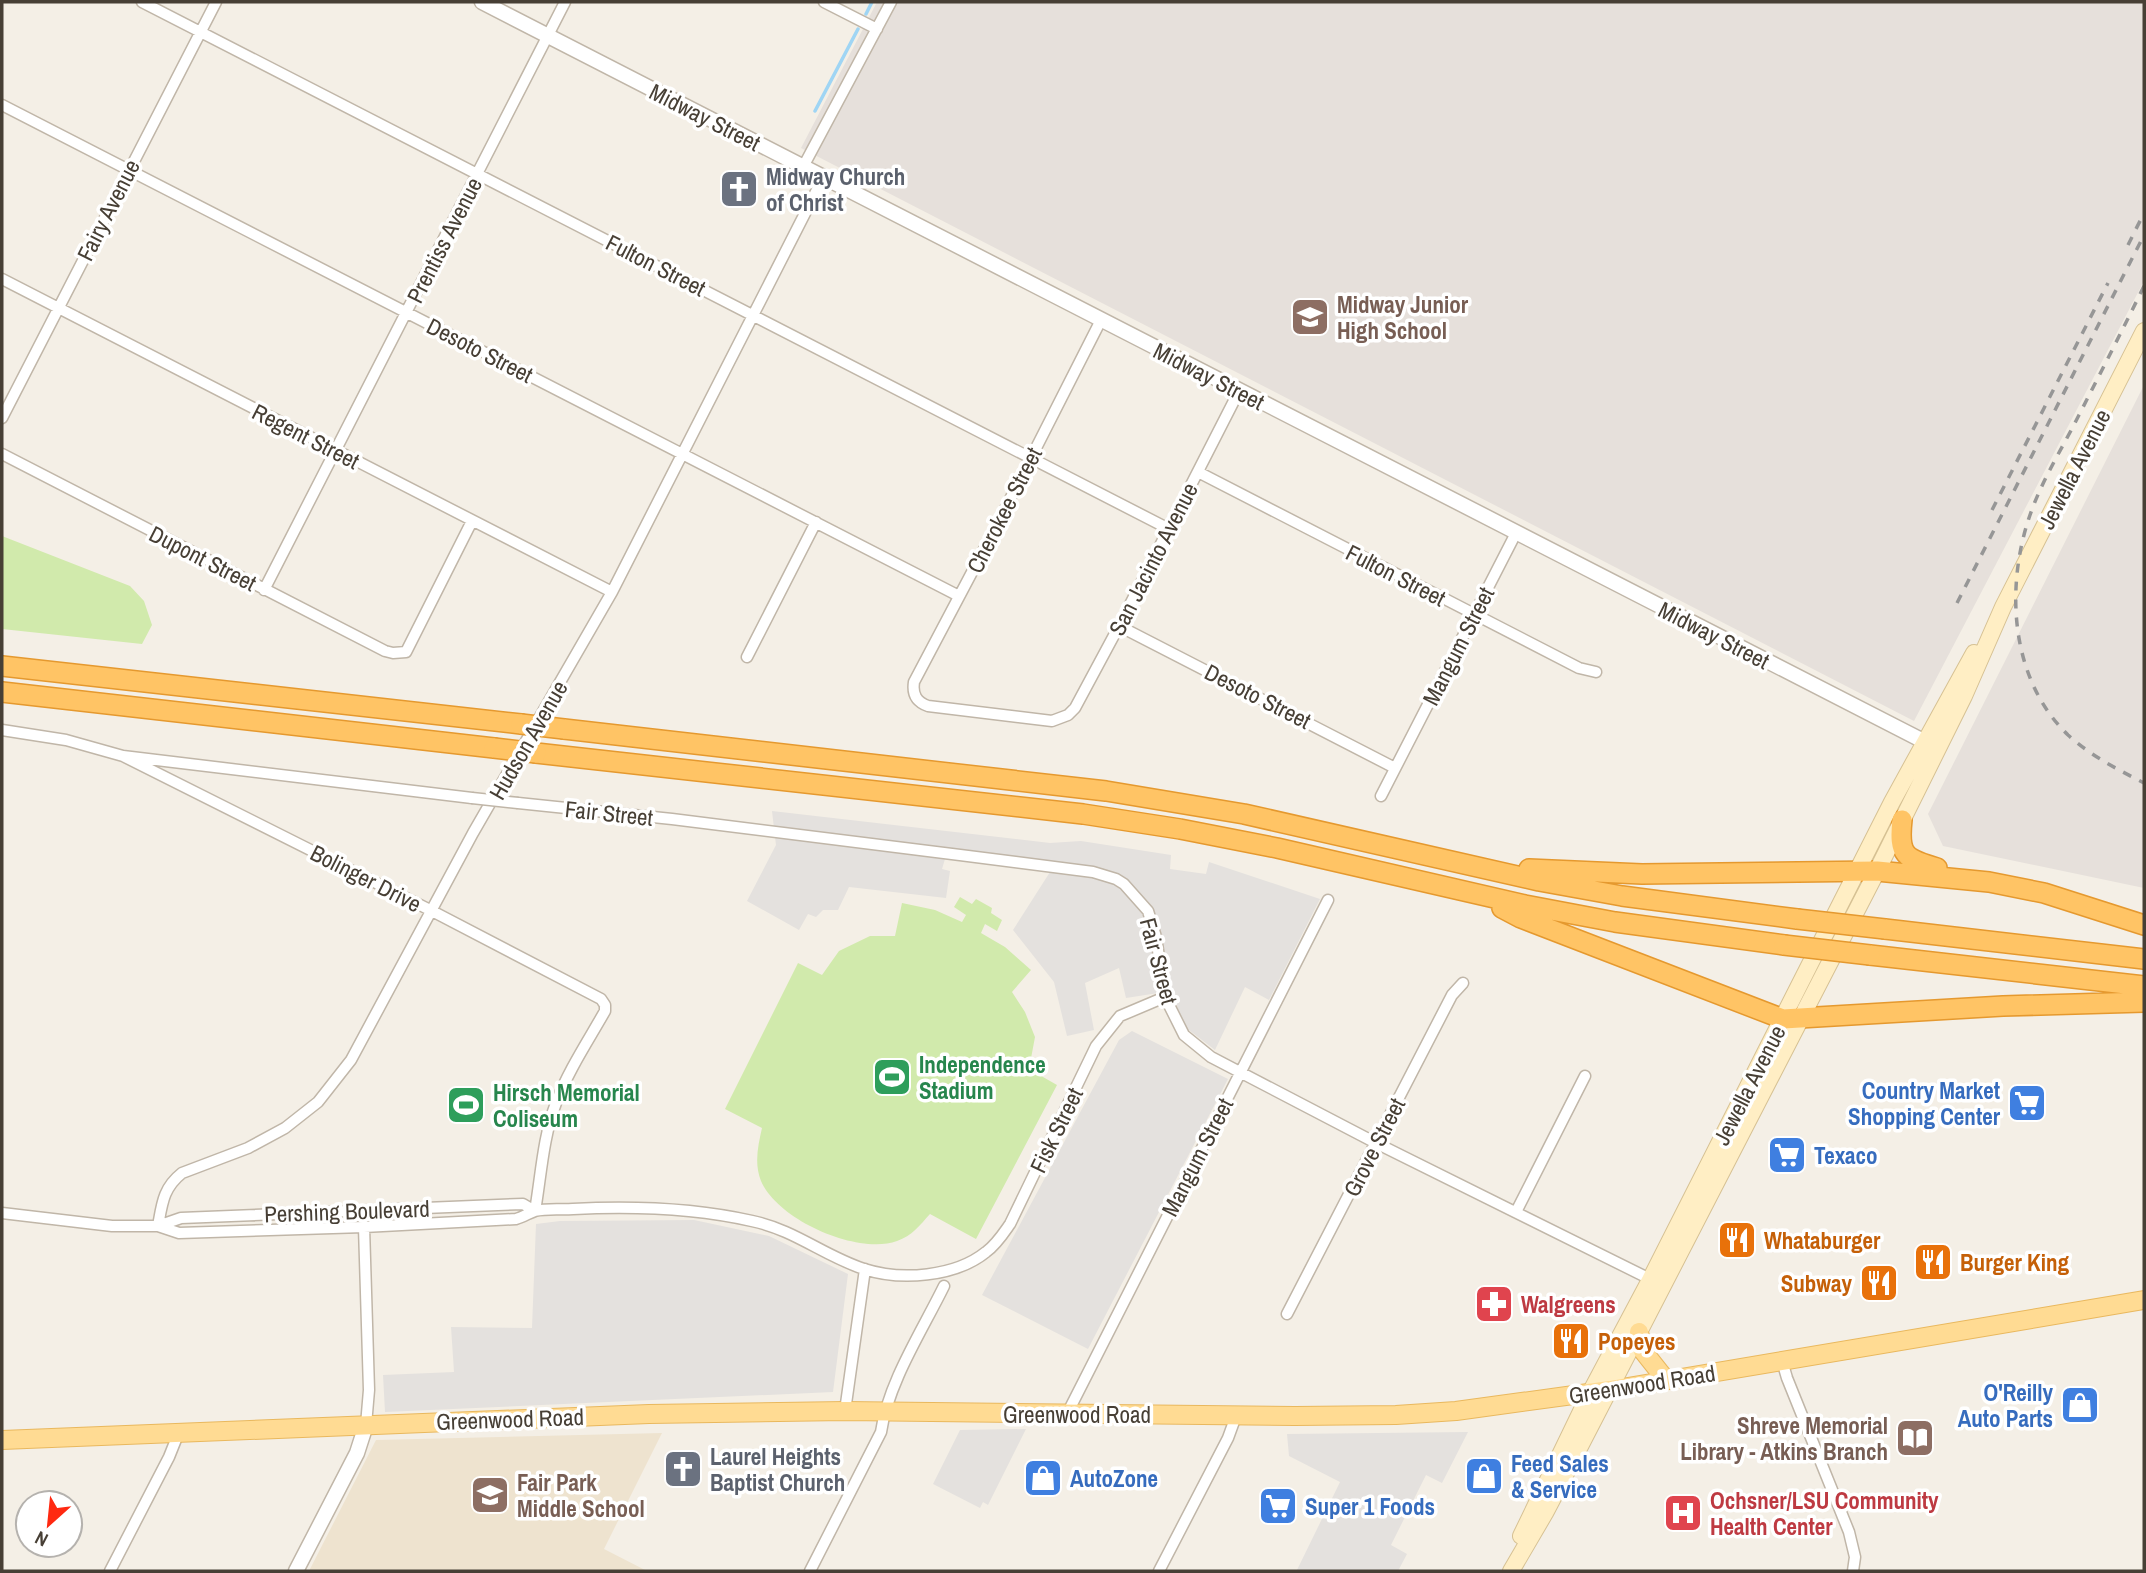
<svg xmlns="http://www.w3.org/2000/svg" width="2146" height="1573" font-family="'Archivo Narrow',sans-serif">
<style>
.industrial{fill:#e6e0db}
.education{fill:#eee3cf}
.green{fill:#d1eaac}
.parking{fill:#e4e1de}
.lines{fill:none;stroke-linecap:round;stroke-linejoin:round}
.stream{stroke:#9fd5f4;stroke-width:3.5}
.minor-casing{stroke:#c0b6a8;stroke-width:13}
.tertiary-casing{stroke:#c0b6a8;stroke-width:17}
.secondary-casing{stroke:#d6c193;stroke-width:18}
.primary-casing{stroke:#e9b85e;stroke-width:20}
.motorway-casing{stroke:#e5992f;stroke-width:22}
.minor{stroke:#fff;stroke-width:10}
.tertiary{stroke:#fff;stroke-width:14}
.secondary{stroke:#ffeec4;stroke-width:16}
.primary{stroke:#ffdb93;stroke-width:18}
.motorway{stroke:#ffc465;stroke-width:19}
.rail{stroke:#969696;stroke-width:3.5;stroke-dasharray:9 9;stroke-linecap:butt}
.minor-bridge-casing{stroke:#c0b6a8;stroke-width:13;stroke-linecap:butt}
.motorway-bridge-casing{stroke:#e5992f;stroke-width:22;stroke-linecap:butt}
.minor-bridge{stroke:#fff;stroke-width:10}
.motorway-bridge{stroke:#ffc465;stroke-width:19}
.labels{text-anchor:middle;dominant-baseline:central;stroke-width:7;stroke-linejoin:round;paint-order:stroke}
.street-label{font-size:23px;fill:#473f35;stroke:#fff}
.worship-label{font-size:23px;font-weight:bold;fill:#5b616d;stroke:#fff;text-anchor:start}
.education-label{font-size:23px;font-weight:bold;fill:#785e54;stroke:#fff;text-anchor:start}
.leisure-label{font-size:23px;font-weight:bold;fill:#27864d;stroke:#fff;text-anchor:start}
.shop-label{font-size:23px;font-weight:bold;fill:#366cbe;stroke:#fff;text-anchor:start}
.food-label{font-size:23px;font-weight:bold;fill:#c56008;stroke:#fff;text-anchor:start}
.health-label{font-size:23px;font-weight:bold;fill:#be3a42;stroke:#fff;text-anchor:start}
</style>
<rect width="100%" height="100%" fill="#f4efe6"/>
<path class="industrial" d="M877,2H2144V281L1914,721L801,148Z
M2144,385V888L1943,846L1928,814Z"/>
<path class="education" d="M662,1433L604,1549L647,1571H309L376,1440Z"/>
<path class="green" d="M2,536L130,586L144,601L152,625L142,644L2,629Z
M960,897L972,904L976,899L992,908L991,913L1002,920L997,931L985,924L981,933L1005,947L1031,970L1012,992L1025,1012L1035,1037L1029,1069L1057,1085L976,1239L930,1214C920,1225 912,1236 897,1241C857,1255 778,1220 761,1181C754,1163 758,1146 762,1128L725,1109L798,963L822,975L839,951L870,936H895L902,903L935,910L962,922L966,915L954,907Z"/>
<path class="parking" d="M772,811L1050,843L1081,841L1171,855L1170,869L1206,874L1209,862L1320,899L1269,1000L1245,987L1215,1050L1185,1027L1171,991L1126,998L1119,968L1085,983L1094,1030L1067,1036L1054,982L1013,930L1050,872L945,859L942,869L950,871L946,898L849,887L838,910H823L816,917L808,914L799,930L747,901L776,845Z
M1132,1031L1228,1079L1088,1349L982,1295L1119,1040Z
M694,1220L769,1236L848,1274L833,1392L385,1412L383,1375L454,1372L451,1327L532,1328L536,1224L560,1221Z
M1026,1429L988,1505L983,1502L980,1508L933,1484L960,1430Z
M1468,1432L1442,1483L1426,1475L1391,1545L1407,1554L1398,1571L1297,1570L1340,1482L1289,1456L1287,1434Z"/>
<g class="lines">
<path class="stream" d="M866,14L872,2
M815,111L858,29"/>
<defs>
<path id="minor" d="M142,2L1169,529
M824,2L877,29
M2,105L959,596
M803,167L891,2
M2,279L612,592
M1101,320L999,521L914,682C912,695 917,702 928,706L1052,721L1068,715L1075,708L1119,626L1239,391
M2,418L216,2
M2,454L385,651L393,653L406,652L472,521
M1198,472L1579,668L1596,672
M264,590L565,2
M1119,626L1395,768
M747,657L816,522
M2,730L66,740L123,756L472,798
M123,756L432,911L601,999L605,1005V1011C588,1041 568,1071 556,1103C543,1137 541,1176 535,1211
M1381,796L1516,533
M518,803L672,819L960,855L1093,872L1116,879L1124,884L1148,911L1156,937L1165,997L1184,1035L1211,1057L1376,1143L1656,1282
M1516,1212L1585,1076
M2,1213L112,1226H158L179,1233L364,1227L516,1219C523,1217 529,1213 535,1211C547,1208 561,1210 573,1209C632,1206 694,1208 752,1221C795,1230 824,1256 864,1269C901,1281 955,1277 986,1252C996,1245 1003,1234 1010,1224L1096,1046L1120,1016L1165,997
M158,1226C162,1204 163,1188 182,1173L248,1148L285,1128L318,1102L351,1060L473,833L612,592L823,178
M158,1226L181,1218L523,1204L535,1211
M364,1227L369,1390L366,1425
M1287,1314L1452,995L1463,983
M1782,1361L1787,1378L1849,1532L1855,1557L1853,1571
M845,1411L865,1269
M1067,1414L1328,900
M110,1571L169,1457L179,1432
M810,1571L881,1432C888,1383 922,1331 944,1286
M1159,1571L1228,1438L1236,1416"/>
<path id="tertiary" d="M482,2L1935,747
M296,1571L357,1453L366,1425"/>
<path id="secondary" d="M1521,1536L1590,1393L1650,1280L1892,802L1974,653
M1511,1571L1545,1513L1575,1456L1877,871L1964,696L2003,607L2144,331"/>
<path id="primary" d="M1639,1332L1643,1351L1666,1380
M2,1440L649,1414L845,1411L1295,1416L1396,1415L1456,1411L1610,1390L2144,1300"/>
<path id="motorway" d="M2,666L521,724
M2,692L494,748
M564,729L1106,791L1244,814L1539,881L1622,896L1797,919
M536,753L1083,814L1180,829L1277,848L1525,905L1615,922L1784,945
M1902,820C1898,855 1905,859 1937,868
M1529,869L1642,874L1877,871L1989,882L2044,893L2144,925
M1502,908L1521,918L1783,1019L2003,1006L2144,1002
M1885,929L2144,959
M1870,955L2144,986"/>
</defs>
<use href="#minor" class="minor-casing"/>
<use href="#tertiary" class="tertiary-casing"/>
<use href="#secondary" class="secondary-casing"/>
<use href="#primary" class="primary-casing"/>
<use href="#motorway" class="motorway-casing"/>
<use href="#minor" class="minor"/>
<use href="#tertiary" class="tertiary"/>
<use href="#secondary" class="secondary"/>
<use href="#primary" class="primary"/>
<use href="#motorway" class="motorway"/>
<path class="rail" d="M2128,245L2144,213
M2144,286C2123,329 2101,372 2079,415C2063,447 2042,480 2030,515C2005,587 2010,679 2068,735C2091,756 2117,769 2144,783
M1992,510L2108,283
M1957,603L2144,235"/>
<defs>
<path id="minor-bridge" d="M472,798L518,803"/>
<path id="motorway-bridge" d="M521,724L564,729
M494,748L536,753
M1797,919L1885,929
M1784,945L1870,955"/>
</defs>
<use href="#minor-bridge" class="minor-bridge-casing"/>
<use href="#motorway-bridge" class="motorway-bridge-casing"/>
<use href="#minor-bridge" class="minor-bridge"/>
<use href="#motorway-bridge" class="motorway-bridge"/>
</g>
<defs>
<symbol id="church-square" viewBox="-11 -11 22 22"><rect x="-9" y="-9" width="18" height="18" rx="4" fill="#6b7280" stroke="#fff"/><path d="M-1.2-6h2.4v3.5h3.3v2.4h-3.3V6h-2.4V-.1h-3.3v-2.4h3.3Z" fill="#fff"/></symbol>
<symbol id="school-square" viewBox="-11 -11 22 22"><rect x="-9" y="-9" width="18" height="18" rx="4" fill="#8d6e63" stroke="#fff"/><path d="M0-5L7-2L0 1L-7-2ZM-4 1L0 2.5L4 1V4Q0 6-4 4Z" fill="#fff"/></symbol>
<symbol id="stadium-square" viewBox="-11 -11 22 22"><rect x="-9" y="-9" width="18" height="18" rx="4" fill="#2e9e5b" stroke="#fff"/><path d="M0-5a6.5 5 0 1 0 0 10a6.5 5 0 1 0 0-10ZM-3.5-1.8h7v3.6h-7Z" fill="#fff"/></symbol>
<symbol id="supermarket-square" viewBox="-11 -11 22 22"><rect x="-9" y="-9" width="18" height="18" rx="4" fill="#3f7fe0" stroke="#fff"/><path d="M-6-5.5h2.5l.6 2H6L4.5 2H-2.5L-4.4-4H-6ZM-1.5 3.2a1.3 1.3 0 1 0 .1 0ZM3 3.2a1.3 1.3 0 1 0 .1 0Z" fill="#fff"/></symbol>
<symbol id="restaurant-square" viewBox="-11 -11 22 22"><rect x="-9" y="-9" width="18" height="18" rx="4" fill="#e8710a" stroke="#fff"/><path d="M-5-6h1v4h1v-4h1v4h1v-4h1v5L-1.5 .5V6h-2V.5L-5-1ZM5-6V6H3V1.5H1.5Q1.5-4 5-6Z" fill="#fff"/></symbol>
<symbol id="pharmacy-square" viewBox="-11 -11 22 22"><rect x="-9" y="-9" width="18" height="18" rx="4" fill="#e0444e" stroke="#fff"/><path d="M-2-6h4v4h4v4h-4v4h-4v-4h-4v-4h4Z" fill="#fff"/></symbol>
<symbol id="shop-square" viewBox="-11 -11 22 22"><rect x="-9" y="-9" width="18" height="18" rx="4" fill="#3f7fe0" stroke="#fff"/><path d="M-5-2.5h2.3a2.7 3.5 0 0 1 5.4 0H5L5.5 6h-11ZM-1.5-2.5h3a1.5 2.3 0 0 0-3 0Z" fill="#fff"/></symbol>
<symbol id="library-square" viewBox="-11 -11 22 22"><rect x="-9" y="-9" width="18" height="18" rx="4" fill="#8d6e63" stroke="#fff"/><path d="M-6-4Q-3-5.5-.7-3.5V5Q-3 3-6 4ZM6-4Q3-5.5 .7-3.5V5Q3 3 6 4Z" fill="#fff"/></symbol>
<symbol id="hospital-square" viewBox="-11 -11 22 22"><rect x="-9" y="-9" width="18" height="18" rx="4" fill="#e0444e" stroke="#fff"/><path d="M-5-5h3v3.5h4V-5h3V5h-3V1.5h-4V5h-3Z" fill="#fff"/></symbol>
</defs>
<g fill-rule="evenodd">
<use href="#church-square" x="717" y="167" width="44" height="44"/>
<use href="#school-square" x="1288" y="295" width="44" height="44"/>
<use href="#stadium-square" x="870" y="1055" width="44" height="44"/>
<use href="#supermarket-square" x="2005" y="1081" width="44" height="44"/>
<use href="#stadium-square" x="444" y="1083" width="44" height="44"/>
<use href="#supermarket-square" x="1765" y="1133" width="44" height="44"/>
<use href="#restaurant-square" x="1715" y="1218" width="44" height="44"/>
<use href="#restaurant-square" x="1911" y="1240" width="44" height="44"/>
<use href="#restaurant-square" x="1857" y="1261" width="44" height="44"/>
<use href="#pharmacy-square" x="1472" y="1282" width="44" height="44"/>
<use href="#restaurant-square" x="1549" y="1319" width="44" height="44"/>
<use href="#shop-square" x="2058" y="1383" width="44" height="44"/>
<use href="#library-square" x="1893" y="1416" width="44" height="44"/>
<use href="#church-square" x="661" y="1447" width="44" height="44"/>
<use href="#shop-square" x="1462" y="1454" width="44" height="44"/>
<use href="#shop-square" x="1021" y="1456" width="44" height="44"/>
<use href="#school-square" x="468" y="1473" width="44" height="44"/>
<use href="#supermarket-square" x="1256" y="1484" width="44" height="44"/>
<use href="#hospital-square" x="1661" y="1491" width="44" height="44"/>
</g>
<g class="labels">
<g class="street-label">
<text transform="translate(705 117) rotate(27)">Midway Street</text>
<text transform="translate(108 210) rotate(-63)">Fairy Avenue</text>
<text transform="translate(444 240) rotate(-63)">Prentiss Avenue</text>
<text transform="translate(656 265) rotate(27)">Fulton Street</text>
<text transform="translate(480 350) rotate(27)">Desoto Street</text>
<text transform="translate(1209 376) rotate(27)">Midway Street</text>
<text transform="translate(306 436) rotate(27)">Regent Street</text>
<text transform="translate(2074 469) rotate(-63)">Jewella Avenue</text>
<text transform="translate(1004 510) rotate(-63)">Cherokee Street</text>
<text transform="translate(203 558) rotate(27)">Dupont Street</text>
<text transform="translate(1153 559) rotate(-63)">San Jacinto Avenue</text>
<text transform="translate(1396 575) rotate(27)">Fulton Street</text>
<text transform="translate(1714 635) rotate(27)">Midway Street</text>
<text transform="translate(1458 646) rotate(-63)">Mangum Street</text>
<text transform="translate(1258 696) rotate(27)">Desoto Street</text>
<text transform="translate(528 740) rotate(-60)">Hudson Avenue</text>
<text transform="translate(609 813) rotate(6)">Fair Street</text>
<text transform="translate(366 878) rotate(27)">Bolinger Drive</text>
<text transform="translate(1159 961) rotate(75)">Fair Street</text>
<text transform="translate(1749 1085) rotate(-63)">Jewella Avenue</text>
<text transform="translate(1056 1130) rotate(-64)">Fisk Street</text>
<text transform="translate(1374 1147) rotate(-63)">Grove Street</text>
<text transform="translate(1197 1157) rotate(-63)">Mangum Street</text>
<text transform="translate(347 1211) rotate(-2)">Pershing Boulevard</text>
<text transform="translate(1642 1384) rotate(-9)">Greenwood Road</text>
<text x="1077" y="1414">Greenwood Road</text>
<text transform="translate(510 1419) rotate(-2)">Greenwood Road</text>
</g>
<g class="worship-label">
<text x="766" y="176">Midway Church<tspan x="766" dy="26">of Christ</tspan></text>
<text x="710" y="1456">Laurel Heights<tspan x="710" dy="26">Baptist Church</tspan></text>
</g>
<g class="education-label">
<text x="1337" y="304">Midway Junior<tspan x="1337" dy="26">High School</tspan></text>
<text x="1888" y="1425" text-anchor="end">Shreve Memorial<tspan x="1888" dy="26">Library - Atkins Branch</tspan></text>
<text x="517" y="1482">Fair Park<tspan x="517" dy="26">Middle School</tspan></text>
</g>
<g class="leisure-label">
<text x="919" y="1064">Independence<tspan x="919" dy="26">Stadium</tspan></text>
<text x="493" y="1092">Hirsch Memorial<tspan x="493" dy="26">Coliseum</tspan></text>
</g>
<g class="shop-label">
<text x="2000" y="1090" text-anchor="end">Country Market<tspan x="2000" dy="26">Shopping Center</tspan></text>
<text x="1814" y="1155">Texaco</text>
<text x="2053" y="1392" text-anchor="end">O'Reilly<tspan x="2053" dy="26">Auto Parts</tspan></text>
<text x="1511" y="1463">Feed Sales<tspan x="1511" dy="26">&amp; Service</tspan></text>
<text x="1070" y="1478">AutoZone</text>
<text x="1305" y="1506">Super 1 Foods</text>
</g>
<g class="food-label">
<text x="1764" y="1240">Whataburger</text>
<text x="1960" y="1262">Burger King</text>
<text x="1852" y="1283" text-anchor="end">Subway</text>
<text x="1598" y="1341">Popeyes</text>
</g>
<g class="health-label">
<text x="1521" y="1304">Walgreens</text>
<text x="1710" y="1500">Ochsner/LSU Community<tspan x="1710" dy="26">Health Center</tspan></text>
</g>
</g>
<rect width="2146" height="1573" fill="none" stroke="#473f35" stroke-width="7"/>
<g transform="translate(49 1524) rotate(207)"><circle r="33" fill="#ffffff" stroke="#b5b2ae" stroke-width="2"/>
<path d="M0-5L12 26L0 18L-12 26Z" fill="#ff2911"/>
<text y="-10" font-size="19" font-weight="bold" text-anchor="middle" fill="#473f35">N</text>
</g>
</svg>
